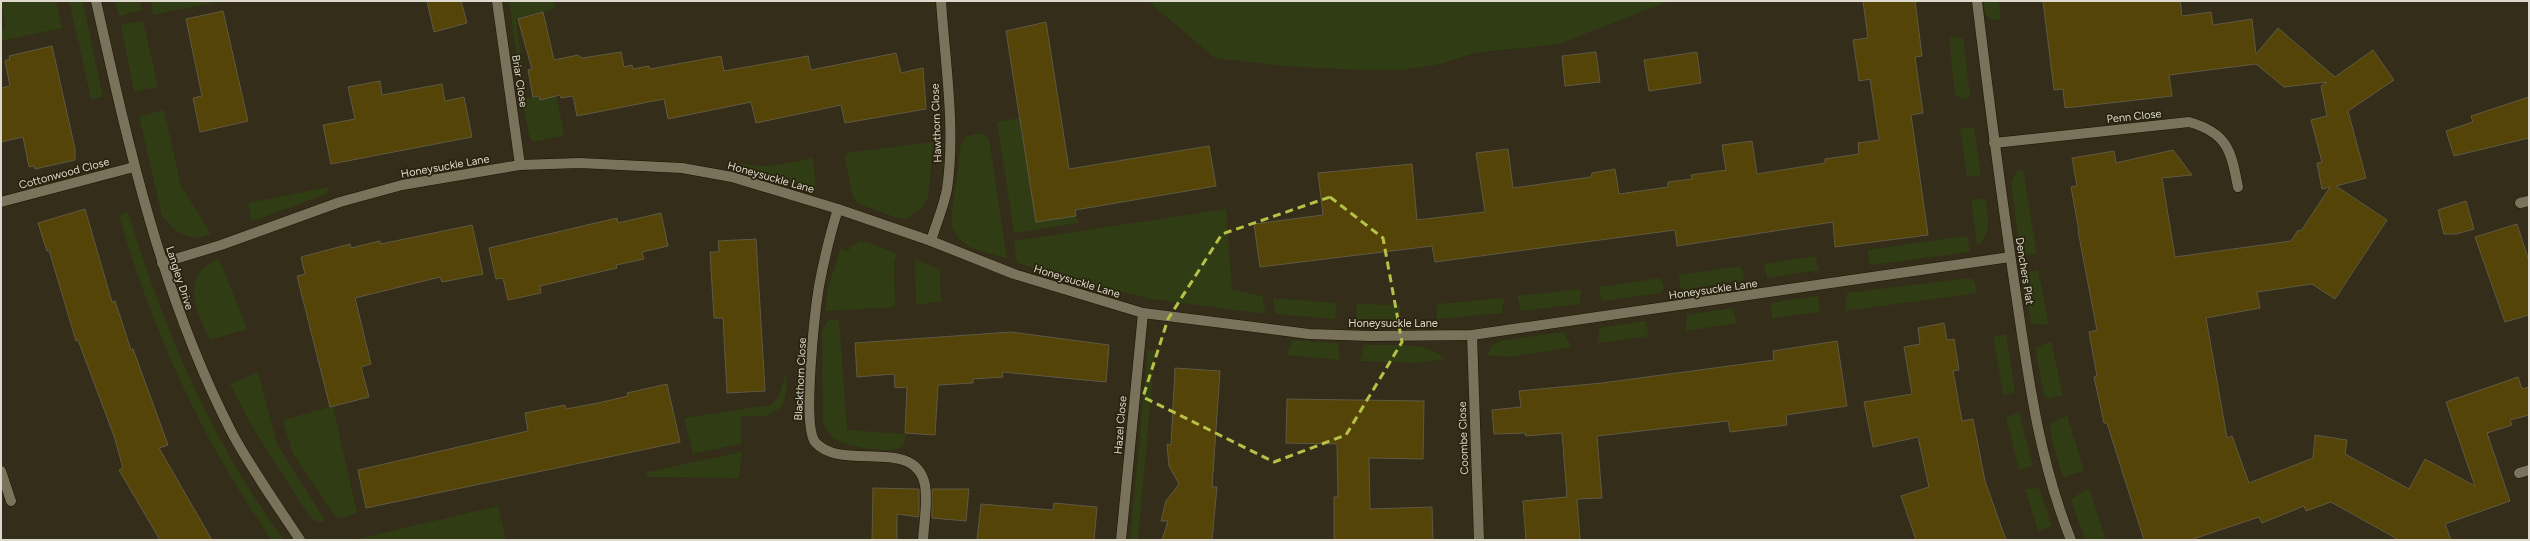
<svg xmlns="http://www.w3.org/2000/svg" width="2530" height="541" viewBox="0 0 2530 541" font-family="Figtree,sans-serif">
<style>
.green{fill:#303d14}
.building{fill:#544408;stroke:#605943}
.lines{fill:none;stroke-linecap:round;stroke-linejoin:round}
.street-casing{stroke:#1b1503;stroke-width:11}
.street{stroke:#7a735c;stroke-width:10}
.marked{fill:none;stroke:#b7c147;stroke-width:3;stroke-dasharray:8 5;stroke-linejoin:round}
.labels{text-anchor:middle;stroke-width:3.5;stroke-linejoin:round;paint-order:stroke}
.street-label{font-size:11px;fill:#dddacd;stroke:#29230f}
</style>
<rect width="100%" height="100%" fill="#332d19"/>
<!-- green -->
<g class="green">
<path d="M1,1H56L62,28L1,41V29L6,28Z"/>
<path d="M69,1L83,2L103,97L91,99Z"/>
<path d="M115,1H140L142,10L119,16Z"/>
<path d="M151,1H211L212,3L153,15Z"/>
<path d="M509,1H554L555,8L516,19L523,68L518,66Z"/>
<path d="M1148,1H1670L1558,44L1474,53L1440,64L1403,70H1363L1282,66L1215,58Z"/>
<path d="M1984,1H1999L2001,19L1990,20L1985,14Z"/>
<path d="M143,21L158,87L134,92L121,25Z"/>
<path d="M1949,36L1963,38L1970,96L1966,99L1955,96Z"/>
<path d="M556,94L564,133L562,136L534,142L530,138L523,104L526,98Z"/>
<path d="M164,110L181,186L211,234L199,238L188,236L177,232L162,216L139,116Z"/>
<path d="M1019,118L1036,222L1076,216L1078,223L1014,233L997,122Z"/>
<path d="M1974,127L1981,175L1967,177L1960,129Z"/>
<path d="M973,134H983L989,139L1007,259L969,247L959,239L952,228V212L961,145L966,137Z"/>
<path d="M933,142L928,198L921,209L906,219L897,218L858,203L853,197L845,159L846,153Z"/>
<path d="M813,158L816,191L742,172L741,163C766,170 788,163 813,158Z"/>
<path d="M2023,169L2037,254L2021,255L2011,184L2016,172Z"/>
<path d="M329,187L327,194L252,221L248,203Z"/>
<path d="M1985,198C1988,217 1993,232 1977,246L1971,200Z"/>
<path d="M1226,209L1232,290L1262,296L1266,314L1152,299L1084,283L1017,263L1014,241Z"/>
<path d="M128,212C163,327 212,443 284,540H272C202,441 153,332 119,216Z"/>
<path d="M1965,236L1968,238L1970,250L1968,252L1873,265L1869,263L1868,250Z"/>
<path d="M860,241L870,243L897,254L894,261L895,307L825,311L828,288L841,247L847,252L852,246Z"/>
<path d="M1815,256L1819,270L1767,278L1764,264Z"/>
<path d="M219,259L247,329L210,340C197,311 178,275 219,259Z"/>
<path d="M915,260L940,269L941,301L916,305Z"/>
<path d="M1740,266L1744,275L1742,280L1685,290L1680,286L1679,275Z"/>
<path d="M2038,270L2049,325L2031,324L2023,272Z"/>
<path d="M1661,278L1664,288L1661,293L1602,301L1599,287Z"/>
<path d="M1968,278L1974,280L1977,293L1845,311L1847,293Z"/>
<path d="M1581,289L1580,304L1521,311L1517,296Z"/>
<path d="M1818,296L1820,312L1772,318L1770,303Z"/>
<path d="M1273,298L1337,303L1335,319L1275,314Z"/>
<path d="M1504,298L1502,313L1437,319V304Z"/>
<path d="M1356,304L1400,305V320L1357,319Z"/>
<path d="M1732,308L1737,323L1686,331L1687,315Z"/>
<path d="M830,319L839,320L847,430L906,434L904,446C891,455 849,447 835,439C829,435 826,428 823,422L822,330Z"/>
<path d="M1645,321L1649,336L1598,343L1599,328Z"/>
<path d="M1563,332L1572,347L1510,357L1487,355L1491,347L1499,341Z"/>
<path d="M2006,334L2015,392L2003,395L1993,337Z"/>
<path d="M1292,340L1338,343L1340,360L1287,355Z"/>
<path d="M2051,341L2063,395L2049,399L2044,396L2035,348Z"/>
<path d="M1364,345C1390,346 1424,340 1445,359L1418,363L1360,361Z"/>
<path d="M1148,349L1155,351L1138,540H1130Z"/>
<path d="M258,372L277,444L325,520L319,523L309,516L254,430L230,384Z"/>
<path d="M786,373L787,389L782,407L767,416H741V444L693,454L684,418L771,405L779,396Z"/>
<path d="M333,406L357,513L340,518L335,516L292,452L283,420Z"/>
<path d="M2019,412L2033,466L2019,470L2006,417Z"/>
<path d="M2067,415L2084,471L2063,477L2052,441L2050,424Z"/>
<path d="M742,452L739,478L648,477L646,472Z"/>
<path d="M2039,488L2052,526L2038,531L2025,489Z"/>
<path d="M2089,488L2106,540H2085L2071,499Z"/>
<path d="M498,506L506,540H353Z"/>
</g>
<!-- building -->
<g class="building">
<path d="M427,1H461L467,23L434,32Z"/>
<path d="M1863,1H1915L1922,56L1915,57L1923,113L1911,115L1928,235L1835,247L1833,222L1677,246L1675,230L1435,262L1432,246L1260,267L1254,224L1323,215L1318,173L1412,164L1417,220L1485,212L1476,153L1508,149L1513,188L1591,177L1592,173L1615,169L1619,194L1668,187V182L1692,179L1691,175L1726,170L1722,145L1752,141L1757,174L1825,163V159L1859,154L1858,143L1879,140L1870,79L1859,81L1853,40L1868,38Z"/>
<path d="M2043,1H2180L2182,16L2211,12L2213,25L2252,19L2256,54L2278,28L2335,77L2373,50L2394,80L2348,111L2366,178L2336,186L2387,220L2335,299L2312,284L2257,292L2260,308L2206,318L2227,438L2232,436L2249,483L2313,458L2315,435L2347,440L2345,454L2409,489L2425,459L2475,486L2446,402L2518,377L2522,389L2529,387V415L2510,420L2512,425L2487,433L2510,501L2445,524L2451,540H2399L2331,502L2306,511L2304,506L2262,523L2259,517L2190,540H2144L2107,423H2104L2094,377L2097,376L2089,332L2097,330L2078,231H2079L2071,187L2077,186L2072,158L2114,151L2116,163L2173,150L2192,175L2162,178L2175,257L2291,241L2298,230L2301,231L2330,187L2322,189L2317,163L2322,162L2311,120L2327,116L2321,86L2327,82L2284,87L2256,64L2169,75L2172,96L2065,108L2063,89L2054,90Z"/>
<path d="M223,11L248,121L200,132L193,98L202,96L186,19Z"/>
<path d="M543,12L554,60L578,55L582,58L621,52L624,67L632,65L633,69L649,66L650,69L721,56L724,71L808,56L811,70L896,53L901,73L923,68L926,109L845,123L841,105L756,123L751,102L668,119L664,99L577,116L573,96L561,98L560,95L540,100L539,96L533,97L528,70L532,69L518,19Z"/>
<path d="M1046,22L1069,169L1209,146L1216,186L1075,210L1076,216L1036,222L1006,31Z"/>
<path d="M52,46L75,149V160L35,169L34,166L29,167L23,137L1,142V88L10,86L5,61L10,59L9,56Z"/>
<path d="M1596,52L1600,82L1565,86L1562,56Z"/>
<path d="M1697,52L1701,83L1649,91L1644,60Z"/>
<path d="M380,81L382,95L442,84L445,101L464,97L472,137L331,164L323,125L355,119L348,87Z"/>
<path d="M2529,97V138L2454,156L2446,131L2473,122L2471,116Z"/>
<path d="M2466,201L2474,229L2456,234H2444L2438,210Z"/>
<path d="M85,209L112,302L115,301L131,350L133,349L168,445L159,448L212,540H160L119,470L123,468L114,436L78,340L76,341L49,250L47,251L38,223Z"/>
<path d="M661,213L668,246L642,252L644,259L616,265L617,268L540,286L541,293L508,300L503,278L496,279L489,248L617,218L618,223Z"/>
<path d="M2517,224L2529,261V315L2505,322L2475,237Z"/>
<path d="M472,225L483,274L442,282L440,277L355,298L371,364L361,367L369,397L330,407L297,276L305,274L301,257L350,244L351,248L380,241L381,244Z"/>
<path d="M756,239L765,391L727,393L723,318H714L710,252H719L718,241Z"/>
<path d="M1944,323L1947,340L1954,339L1959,370L1953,371L1962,421L1973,419L1985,481L2006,540H1916L1901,496L1929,487L1918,437L1873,447L1864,402L1912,394L1904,347L1920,344L1918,328Z"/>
<path d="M1011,332L1109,345L1106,382L1002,372L1003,377L973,379V383L938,385L935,435L905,433L907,387L895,388L894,374L857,377L855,343Z"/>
<path d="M1837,341L1847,406L1786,415L1787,425L1730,432L1728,421L1597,436L1602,498L1577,499L1580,540H1526L1523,501L1567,497L1562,433L1526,436L1525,433L1494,434L1492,410L1521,407L1519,391L1602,383L1774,360L1773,351Z"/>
<path d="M1175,368L1220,371L1212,487H1217L1212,540H1162L1168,521H1161L1166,501L1179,484L1169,466L1167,444L1171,445Z"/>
<path d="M667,384L680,442L366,508L358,470L528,431L525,413L565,405L566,409L598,403L628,396L627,393Z"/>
<path d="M1287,399L1424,401L1423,459L1369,458L1370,509L1432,507L1433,540H1334V497H1338L1337,444L1286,443Z"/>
<path d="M873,488L919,489V517L897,514V540H872Z"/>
<path d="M932,489H969L966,521L932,518Z"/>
<path d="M1054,503L1097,507L1094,540H977L981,504L1053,510Z"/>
</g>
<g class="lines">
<!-- street casing -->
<g class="street-casing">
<g id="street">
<path d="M96,1C129,149 162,297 232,433C252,470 277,505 300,540"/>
<path d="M497,1L520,165"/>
<path d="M1977,1C1989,101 2002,201 2017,301C2029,383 2040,463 2071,540"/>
<path d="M1994,143L2189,122C2228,133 2231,151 2238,187"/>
<path d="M1,202L134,167"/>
<path d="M2520,203L2529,201"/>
<path d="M838,209C830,234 824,260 819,286C815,311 802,425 815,442C842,473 915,435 925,485C928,502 924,523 923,540"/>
<path d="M931,241C936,224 944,206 947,189C956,128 945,63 941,1"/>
<path d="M162,263L221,245L340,202L402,185L520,165L580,163L682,168L732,177L838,209L931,241L1014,274L1143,313L1309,334L1371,336L1472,335L2010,257"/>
<path d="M1472,335L1479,540"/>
<path d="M1,471L11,501"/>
<path d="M2519,473L2529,470"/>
<path d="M1121,540L1143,313"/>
</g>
</g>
<!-- street -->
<use href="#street" class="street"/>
</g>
<!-- marked area -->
<path class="marked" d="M1330,197L1383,238L1402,342L1346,435L1274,462L1143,397L1168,319L1222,234Z"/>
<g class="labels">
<!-- street labels -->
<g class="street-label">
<text transform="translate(520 81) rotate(81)" y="4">Briar Close</text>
<text transform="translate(2134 116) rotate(-6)" y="4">Penn Close</text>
<text transform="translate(936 123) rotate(-92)" y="4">Hawthorn Close</text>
<text transform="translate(445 166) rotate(-10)" y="4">Honeysuckle Lane</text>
<text transform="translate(64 173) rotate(-15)" y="4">Cottonwood Close</text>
<text transform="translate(771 177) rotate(16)" y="4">Honeysuckle Lane</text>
<text transform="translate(2025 271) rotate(81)" y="4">Denchers Plat</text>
<text transform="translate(180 278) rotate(72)" y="4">Langley Drive</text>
<text transform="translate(1077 281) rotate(17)" y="4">Honeysuckle Lane</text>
<text transform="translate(1713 289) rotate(-8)" y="4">Honeysuckle Lane</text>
<text x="1393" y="327">Honeysuckle Lane</text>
<text transform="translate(800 379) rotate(-87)" y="4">Blackthorn Close</text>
<text transform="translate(1120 425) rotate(-85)" y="4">Hazel Close</text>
<text transform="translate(1463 438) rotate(-92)" y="4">Coombe Close</text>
</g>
</g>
<!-- border -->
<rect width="2530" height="541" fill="none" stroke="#dddacd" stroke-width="4"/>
</svg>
